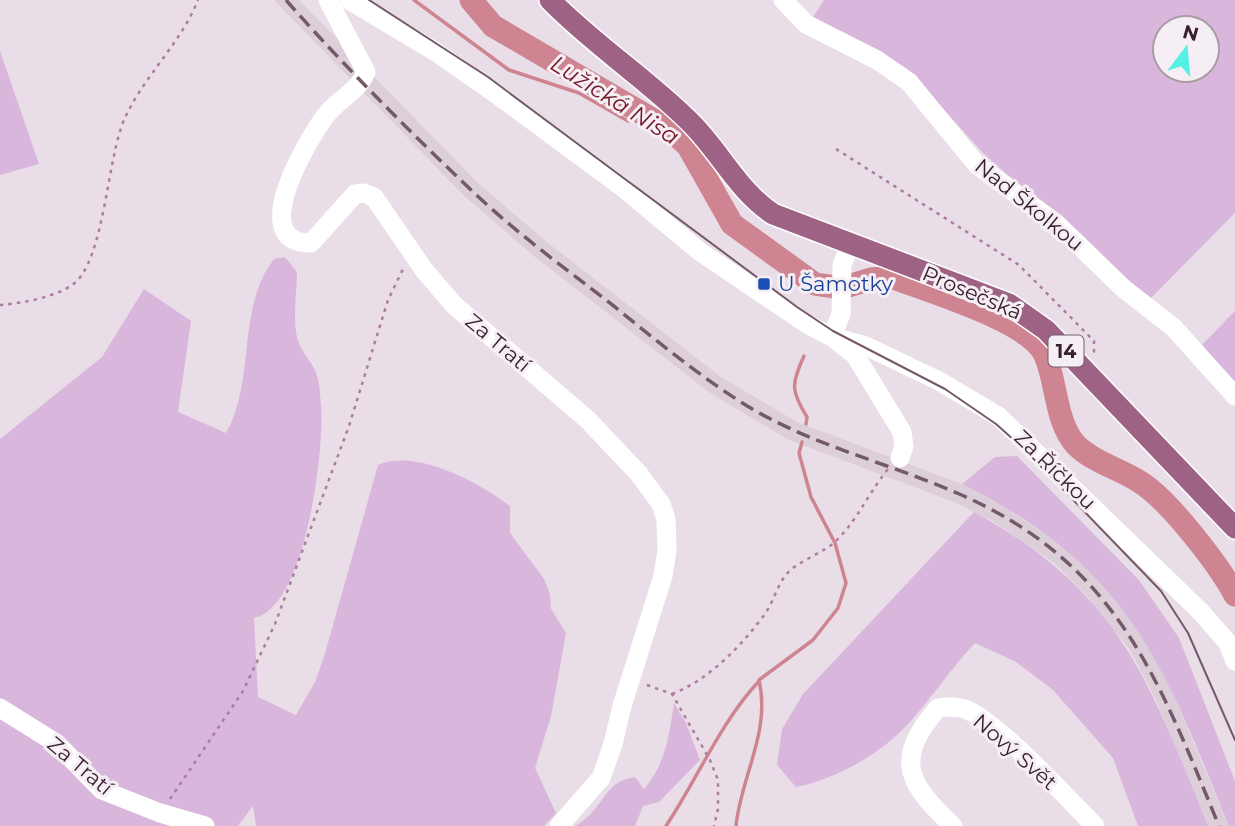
<svg xmlns="http://www.w3.org/2000/svg" width="1235" height="826" viewBox="0 0 1235 826" font-family="Montserrat,sans-serif">
<style>
.built{fill:#ddcfda}
.green{fill:#d9b6db;fill-rule:evenodd}
.lines{fill:none;stroke-linecap:round;stroke-linejoin:round}
.stream{stroke:#cf8591;stroke-width:3.5}
.river{stroke:#cf8591;stroke-width:23}
.major-casing{stroke:#fff;stroke-width:24}
.path{stroke:#ad7e9c;stroke-width:2.5;stroke-dasharray:3.5 5;stroke-linecap:butt}
.minor{stroke:#fff;stroke-width:19}
.major{stroke:#9e6285;stroke-width:21}
.tram{stroke:#745969;stroke-width:2}
.rail{stroke:#745969;stroke-width:3.5;stroke-dasharray:14 7;stroke-linecap:butt}
.transit-dot{fill:#1a4fb4;stroke:#f6eef5;stroke-width:2.5}
.labels{text-anchor:middle;stroke-width:6;stroke-linejoin:round;paint-order:stroke}
.shield{fill:#f6eef5;stroke:#715e6a;stroke-width:2}
.shield-label{font-size:19px;font-weight:bold;fill:#38202e}
.street-label{font-size:21px;fill:#38202e;stroke:#f6eef5}
.transit-label{font-size:21px;fill:#164399;stroke:#f6eef5;text-anchor:start}
.water-label{font-size:23px;font-style:italic;fill:#731b28;stroke:#f6eef5}
</style>
<rect width="100%" height="100%" fill="#e9dee7"/>
<!-- built -->
<path class="built" d="M274,0H299L478,183L547,242L721,377L797,422L962,484L1003,506L1065,547L1098,579L1132,619L1161,666L1229,826H1208L1156,700L1130,650L1084,592L1053,562L994,522L954,502L789,440L710,393L535,257L465,197Z"/>
<!-- green -->
<g class="green">
<path d="M824,0H1235V213L1150,299L984,154L906,68L813,17ZM1165,28H1207V70H1165Z"/>
<path d="M0,51L39,164L0,175Z"/>
<path d="M285,257L297,272C297,292 292,322 298,341C302,353 312,362 316,373C320,382 320,396 321,405C325,450 305,609 254,618L258,697L296,715L315,682L324,657L378,465C416,448 480,483 510,506V533L544,579L550,594L551,609L566,633L551,716L535,768L556,813L544,826H256L253,806L238,826H0V439L102,357L144,289L191,321L178,412L226,433C256,381 236,308 274,259Z"/>
<path d="M1235,311V382L1201,346Z"/>
<path d="M1017,456L1139,580L1179,638L1235,781V826H1229C1163,663 1129,567 962,484L995,457Z"/>
<path d="M974,512C1120,592 1149,681 1208,826H1138L1113,758L1053,690L1016,662L975,643C949,670 923,711 897,735C869,760 832,780 796,787L777,765L782,729L803,694Z"/>
<path d="M674,703L686,723L700,760L659,802L643,806L635,826H575C606,809 601,782 635,777L644,789C666,763 669,736 674,703Z"/>
</g>
<g class="lines">
<!-- stream -->
<g class="stream">
<path d="M414,0L509,70L579,93L628,121L640,112"/>
<path d="M804,356C791,384 791,391 807,417L806,424"/>
<path d="M666,826C698,778 720,723 759,681"/>
<path d="M736,826C741,776 771,732 759,680L813,640L838,608L846,583L835,543L811,497L799,453L802,442"/>
</g>
<!-- river -->
<path class="river" d="M471,0L493,26L669,129L688,146L732,224L815,284L842,288L871,279L891,277C927,291 1030,321 1045,355C1057,382 1055,422 1076,445C1093,462 1120,469 1140,482C1169,500 1219,565 1235,595"/>
<!-- major casing -->
<g class="major-casing">
<path id="major" d="M550,0C594,45 647,79 691,123C721,153 738,191 773,214L1009,304L1046,330L1235,528"/>
</g>
<!-- path -->
<g class="path">
<path d="M836,149L1019,265L1094,341V356"/>
<path d="M0,305C22,303 53,298 72,285C105,263 107,155 125,118C144,76 181,43 198,0"/>
<path d="M647,685L672,694L710,760L718,780V809L714,826"/>
<path d="M672,694C709,680 742,645 765,614C773,602 777,587 785,576C797,560 824,554 838,539C859,517 870,491 888,469"/>
<path d="M170,799L243,691L275,624L349,426L388,300L404,267"/>
</g>
<!-- minor -->
<g class="minor">
<path d="M328,0L366,72C358,92 338,99 326,115C308,139 245,244 311,243L355,194L364,193L374,197L424,270L454,305L588,420L639,474L661,504L666,519L667,550L663,576L622,706L613,744L601,778L559,826"/>
<path d="M349,0L436,52L499,96L621,186L699,251L807,324L832,337L866,346L939,381L998,416L1200,611L1228,643L1235,661"/>
<path d="M783,0L806,24L877,60L909,82L977,165L1057,224L1123,288L1174,328L1235,396"/>
<path d="M832,337L841,314L842,265L850,245"/>
<path d="M836,340L855,355L902,432L904,446L900,458"/>
<path d="M0,708L56,743L102,790L160,813L205,826"/>
<path d="M953,826C909,784 892,761 938,708C947,707 955,706 965,709C999,723 1066,797 1095,826"/>
</g>
<!-- major -->
<use href="#major" class="major"/>
<!-- tram -->
<path class="tram" d="M369,0L488,77L797,307L833,331L945,389L996,424L1024,449L1161,591L1188,633L1235,740"/>
<!-- rail -->
<path class="rail" d="M286,0C344,66 407,129 470,189C515,232 566,269 615,307C657,341 698,375 744,404C810,445 886,462 957,493C1117,562 1158,678 1219,826"/>
</g>
<!-- markers -->
<rect class="transit-dot" x="757" y="277" width="14" height="14" rx="3.5"/>
<g class="labels">
<!-- shield labels -->
<rect class="shield" x="1048.5" y="335.5" width="35" height="31" rx="5"/>
<g class="shield-label">
<text x="1066" y="358">14</text>
</g>
<!-- street labels -->
<g class="street-label">
<text transform="translate(1029 205) rotate(39)" y="7">Nad Školkou</text>
<text transform="translate(972 293) rotate(23)" y="7">Prosečská</text>
<text transform="translate(498 343) rotate(40)" y="7">Za Tratí</text>
<text transform="translate(1055 470) rotate(44)" y="7">Za Říčkou</text>
<text transform="translate(1015 752) rotate(41)" y="7">Nový Svět</text>
<text transform="translate(80 766) rotate(40)" y="7">Za Tratí</text>
</g>
<!-- transit labels -->
<g class="transit-label">
<text x="778" y="291">U Šamotky</text>
</g>
<!-- water labels -->
<g class="water-label">
<text transform="translate(615 100) rotate(32)" y="8">Lužická Nisa</text>
</g>
</g>
<!-- north arrow -->
<g transform="translate(1186 49) rotate(16)"><circle r="33" fill="#f6eef5" stroke="#aa9ca5" stroke-width="2"/>
<path d="M0-5L12 26L0 18L-12 26Z" fill="#55f0e5"/>
<text y="-10" font-size="19" font-weight="bold" text-anchor="middle" fill="#38202e">N</text>
</g>
</svg>
